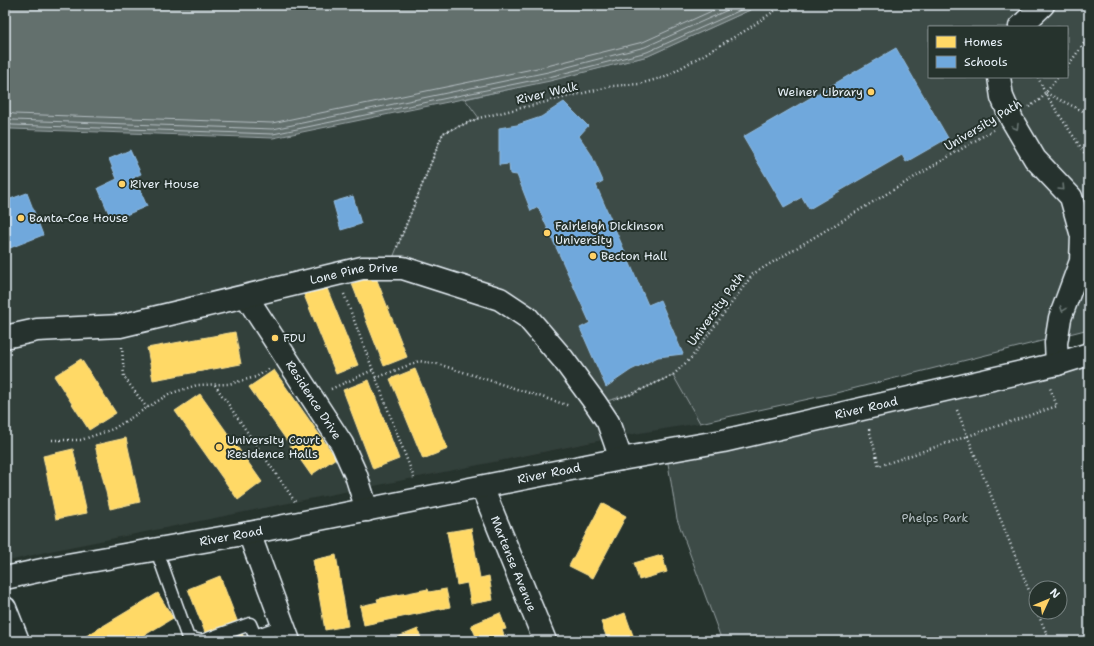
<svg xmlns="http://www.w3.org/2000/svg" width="1094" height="646" viewBox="0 0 1094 646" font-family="'Shantell Sans',sans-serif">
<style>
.built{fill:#333f3a;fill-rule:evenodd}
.green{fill:#3e4b47;stroke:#939ea0;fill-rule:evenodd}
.water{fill:#636f6d;stroke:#98a3a5}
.homes{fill:#ffd966;stroke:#f8e092}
.schools{fill:#6fa8dc;stroke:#93bee4}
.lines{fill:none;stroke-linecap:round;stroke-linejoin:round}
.shore{stroke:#b3bdc0;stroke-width:1}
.lane-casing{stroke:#e8f1f8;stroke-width:15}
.street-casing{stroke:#e8f1f8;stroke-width:25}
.secondary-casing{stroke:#e8f1f8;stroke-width:25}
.path{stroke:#e8f1f8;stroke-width:2.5;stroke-dasharray:1 3;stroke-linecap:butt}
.lane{stroke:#26332d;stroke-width:12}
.street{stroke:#26332d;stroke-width:22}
.secondary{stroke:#26332d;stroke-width:22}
.oneway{stroke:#6a7674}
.poi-dot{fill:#ffd166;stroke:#26332d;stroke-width:1.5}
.labels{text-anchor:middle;stroke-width:4;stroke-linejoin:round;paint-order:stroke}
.poi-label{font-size:12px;fill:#e8f1f8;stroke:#26332d;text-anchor:start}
.street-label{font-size:12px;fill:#e8f1f8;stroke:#26332d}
.park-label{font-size:12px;fill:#b5bfc3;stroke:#26332d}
</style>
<rect width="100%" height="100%" fill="#26332d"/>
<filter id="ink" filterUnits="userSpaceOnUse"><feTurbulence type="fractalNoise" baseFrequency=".025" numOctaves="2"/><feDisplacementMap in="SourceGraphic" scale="8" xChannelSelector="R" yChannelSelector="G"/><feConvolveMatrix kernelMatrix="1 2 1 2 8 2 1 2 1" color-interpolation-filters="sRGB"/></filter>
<g filter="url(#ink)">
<!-- built -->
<path class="built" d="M241,5H1089V329L836,393L700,423L628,435L45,552L5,562V127L11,129L273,138ZM929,27H1067V77H929Z"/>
<!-- green -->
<g class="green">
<path d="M761,5H1089V329L836,393L700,423L673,375L632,394L596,404L527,317L389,268L443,133L479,118L465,99L556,79L648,56ZM929,27H1067V77H929Z"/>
<path d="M1089,354V641H722L677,519L666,451ZM1036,588H1060V612H1036Z"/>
</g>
<!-- water -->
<path class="water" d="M5,5H761L648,56L550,81L273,138L11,129L5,127Z"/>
<!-- homes -->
<g class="homes">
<path d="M375,275L407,357L384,366L352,284Z"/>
<path d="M326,286L358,365L336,374L304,295Z"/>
<path d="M235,332L241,364L153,380L147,348Z"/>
<path d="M81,359L116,413L89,430L54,376Z"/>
<path d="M415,369L448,449L423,459L390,379Z"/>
<path d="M274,370L336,458L311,475L249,387Z"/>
<path d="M369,380L399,459L373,469L343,390Z"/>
<path d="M200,394L262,482L238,500L175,411Z"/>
<path d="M126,438L140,502L110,509L95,445Z"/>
<path d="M73,449L87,513L56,519L43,456Z"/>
<path d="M602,503L626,516L593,578L569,566Z"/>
<path d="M471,528L480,578L489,576L493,600L471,604L467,583L457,585L447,532Z"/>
<path d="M336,555L348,626L325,630L313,560Z"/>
<path d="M662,555L667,572L639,580L634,563Z"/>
<path d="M220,576L238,623L206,635L188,589Z"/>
<path d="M428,589L429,592L446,589L450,607L364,625L360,606L378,602L377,599Z"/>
<path d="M158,593L173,618L135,641H78Z"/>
<path d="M500,613L506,629L502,630L506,641H478L471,625Z"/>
<path d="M625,613L635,641H608L601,622Z"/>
<path d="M418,629L422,641H400L398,637Z"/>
<path d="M242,633L245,641H223Z"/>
</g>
<!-- schools -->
<g class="schools">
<path d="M896,48L948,138L906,162L902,155L809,209L802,197L784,207L743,137Z"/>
<path d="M564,102L588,126L579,136L591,154L603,181L596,185L648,305L660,300L683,354L658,357L631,370L606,387L580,328L590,323L538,207L531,211L517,175L510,174L509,164L499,165V128L517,125L541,117Z"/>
<path d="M130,150L141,174L134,177L147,206L112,221L98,188L117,179L109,159Z"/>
<path d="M27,193L43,235L10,248L5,234V201Z"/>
<path d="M353,196L361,224L341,230L333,202Z"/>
</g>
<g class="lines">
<!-- shore -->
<g class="shore">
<path d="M5,112L14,114L272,123L547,66L643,42L725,5"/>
<path d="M5,118L13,120L273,129L548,72L645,47L739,5"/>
<path d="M5,123L12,125L273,134L549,77L647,52L752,5"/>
</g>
<!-- lane casing -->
<g class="lane-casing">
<path id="lane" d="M157,551L188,638L202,641L250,624L255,636L283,626"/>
</g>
<!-- street casing -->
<g class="street-casing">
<g id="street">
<path d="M1020,27L1043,5"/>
<path d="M999,77L1002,97L1012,120L1035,159L1071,197L1082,236L1081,261L1060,318L1056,343L1057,364"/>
<path id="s1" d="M246,296L342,444L356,475L367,510"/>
<path id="s2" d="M5,337L37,330L120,326L362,268H403L500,299L527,317L563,359L596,404L608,422L621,459"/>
<path id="s3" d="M482,487L545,641"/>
<path d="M249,533L289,641"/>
<path d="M5,608L18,641"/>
</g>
</g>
<!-- secondary casing -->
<g class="secondary-casing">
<g id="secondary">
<path id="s4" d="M5,578L56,567L249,533L621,459L723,441L1057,364L1089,354"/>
</g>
</g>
<!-- path -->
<g class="path">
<path d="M1003,5L1007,11"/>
<path d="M1067,67L1089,36"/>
<path d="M1038,77L1045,93L1089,160"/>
<path d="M1046,93L1089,114"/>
<path d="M1029,107L1041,99L1058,77"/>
<path d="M397,247L443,133L479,118L613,86L639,84L665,77L748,29L783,5"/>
<path d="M344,294L414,478"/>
<path d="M122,347L124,377L147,408"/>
<path d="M376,378L419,361L438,364L570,406"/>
<path d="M215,385L296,503"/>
<path d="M331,389L373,370"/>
<path d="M618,398L632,394L673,375L691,358L753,274L993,130"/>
<path d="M957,410L1036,608"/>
<path d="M869,429L879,466L1057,406L1050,388"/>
<path d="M52,440H81L113,429L169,394L197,385L229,384L256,377L269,369"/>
<path d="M1037,612L1050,641"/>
</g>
<!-- lane -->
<use href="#lane" class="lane"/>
<!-- street -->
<use href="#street" class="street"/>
<!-- secondary -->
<use href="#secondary" class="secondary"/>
</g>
<!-- one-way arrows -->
<defs><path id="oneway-chevron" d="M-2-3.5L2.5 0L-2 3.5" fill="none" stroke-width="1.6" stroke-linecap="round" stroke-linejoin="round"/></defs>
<g class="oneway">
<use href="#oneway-chevron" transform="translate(1016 127) rotate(60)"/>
<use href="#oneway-chevron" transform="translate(1062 188) rotate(46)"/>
<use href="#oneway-chevron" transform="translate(1063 309) rotate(110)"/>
</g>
</g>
<!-- markers -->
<g class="poi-dot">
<circle cx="871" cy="92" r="4"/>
<circle cx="122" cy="184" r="4"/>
<circle cx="21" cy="218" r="4"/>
<circle cx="547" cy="233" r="4"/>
<circle cx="593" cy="256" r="4"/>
<circle cx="275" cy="338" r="4"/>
<circle cx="219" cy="447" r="4"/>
</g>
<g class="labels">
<!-- poi labels -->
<g class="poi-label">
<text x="863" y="96" text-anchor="end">Weiner Library</text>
<text x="130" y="188">River House</text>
<text x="29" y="222">Banta-Coe House</text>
<text x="555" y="230">Fairleigh Dickinson<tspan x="555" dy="14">University</tspan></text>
<text x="601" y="260">Becton Hall</text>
<text x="283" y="342">FDU</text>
<text x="227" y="444">University Court<tspan x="227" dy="14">Residence Halls</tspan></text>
</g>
<!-- street labels -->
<g class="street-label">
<text transform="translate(547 93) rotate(-13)" y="4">River Walk</text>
<text transform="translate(983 125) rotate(-31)" y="4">University Path</text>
<text dy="4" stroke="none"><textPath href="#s2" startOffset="356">Lone Pine Drive</textPath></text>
<text transform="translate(716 309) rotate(-54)" y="4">University Path</text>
<text dy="4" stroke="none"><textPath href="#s1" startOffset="124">Residence Drive</textPath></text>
<text dy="4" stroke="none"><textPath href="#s4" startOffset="878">River Road</textPath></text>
<text dy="4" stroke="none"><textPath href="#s4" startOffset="554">River Road</textPath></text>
<text dy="4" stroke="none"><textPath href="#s4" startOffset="230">River Road</textPath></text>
<text dy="4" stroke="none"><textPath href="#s3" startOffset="83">Martense Avenue</textPath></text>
</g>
<!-- park labels -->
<g class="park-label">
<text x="935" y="522">Phelps Park</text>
</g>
</g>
<!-- margin -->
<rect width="1094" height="646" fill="none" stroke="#26332d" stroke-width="20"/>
<rect x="10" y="10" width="1074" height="626" fill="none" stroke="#e8f1f8" stroke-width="1.5" filter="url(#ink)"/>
<!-- legend -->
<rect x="928" y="26" width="140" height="52" fill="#26332d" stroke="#747f7e"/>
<rect x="936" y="36" width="20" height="12" fill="#ffd966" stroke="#747f7e"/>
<text x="964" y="46" font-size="12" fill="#e8f1f8">Homes</text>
<rect x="936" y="56" width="20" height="12" fill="#6fa8dc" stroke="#747f7e"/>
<text x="964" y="66" font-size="12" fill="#e8f1f8">Schools</text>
<!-- north arrow -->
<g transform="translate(1048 600) rotate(46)"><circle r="19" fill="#26332d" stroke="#747f7e"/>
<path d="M0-3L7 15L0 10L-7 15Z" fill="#ffd166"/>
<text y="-6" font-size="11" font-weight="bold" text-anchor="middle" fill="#e8f1f8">N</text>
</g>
</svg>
